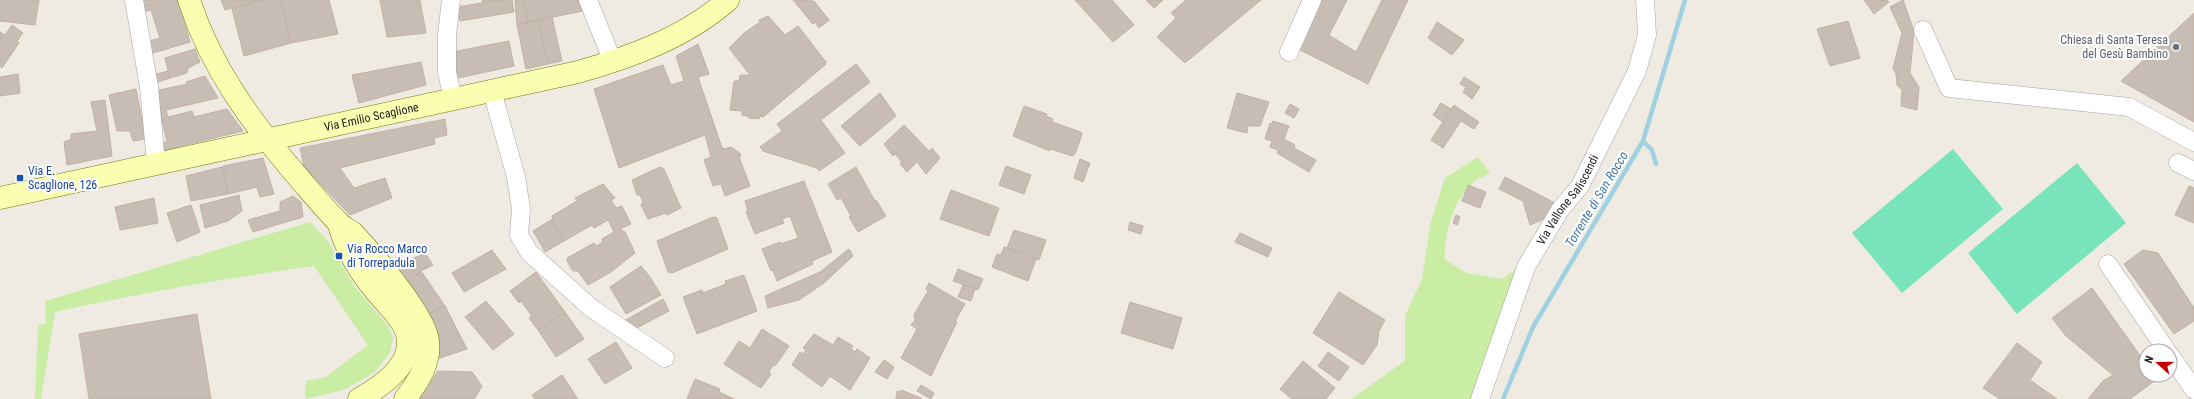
<svg xmlns="http://www.w3.org/2000/svg" width="2194" height="399" viewBox="0 0 2194 399" font-family="'Roboto Condensed',sans-serif">
<style>
.grass{fill:#c8eda3}
.pitch{fill:#79e4bb}
.lines{fill:none;stroke-linecap:round;stroke-linejoin:round}
.stream{stroke:#9fd1e0;stroke-width:4.5}
.building{fill:#c7bdb5;stroke:#c2b1a3}
.minor-casing{stroke:#a4a4a4;stroke-width:19}
.secondary-casing{stroke:#6b7800;stroke-width:23}
.minor{stroke:#fff;stroke-width:18}
.secondary{stroke:#fafeb1;stroke-width:22}
.worship-dot{fill:#6b7280;stroke:#fff;stroke-width:1.5}
.transit-dot{fill:#1a4fb4;stroke:#fff;stroke-width:1.5}
.labels{text-anchor:middle;stroke-width:4;stroke-linejoin:round;paint-order:stroke}
.worship-label{font-size:12px;fill:#5b616d;stroke:#fff;text-anchor:end}
.street-label{font-size:12px;fill:#1d1d1d;stroke:#fff}
.transit-label{font-size:12px;fill:#164399;stroke:#fff;text-anchor:start}
.water-label{font-size:13px;font-style:italic;fill:#4076ab;stroke:#fff}
</style>
<rect width="100%" height="100%" fill="#efebe2"/>
<!-- grass -->
<g class="grass">
<path d="M1478,157L1490,173C1485,176 1478,178 1474,182C1454,197 1443,237 1445,260L1467,273L1502,279L1522,265L1472,399H1351L1405,361V316L1422,279L1430,226L1445,178Z"/>
<path d="M310,222L328,241L354,286L388,326L393,338L390,353L375,372L344,390L305,399L306,381L326,377L368,345L314,266C227,278 140,293 55,312L41,399H35L38,325L46,324L45,301Z"/>
</g>
<!-- pitch -->
<g class="pitch">
<path d="M1953,149L2003,209L1902,293L1852,233Z"/>
<path d="M2077,163L2126,223L2017,314L1968,253Z"/>
</g>
<g class="lines">
<!-- stream -->
<g class="stream">
<path d="M1643,141L1652,150L1656,164"/>
<path d="M1503,399L1533,327L1643,141L1685,0"/>
</g>
</g>
<!-- building -->
<g class="building">
<path d="M0,0H39L35,25L0,21Z"/>
<path d="M138,0H178L190,42L150,54L146,42L160,38L151,10L142,12Z"/>
<path d="M221,0H259L225,10Z"/>
<path d="M260,0H281L291,43L244,56L232,9Z"/>
<path d="M281,0H329L338,34L291,43Z"/>
<path d="M380,0H420L426,33L387,37Z"/>
<path d="M482,0H500L483,3Z"/>
<path d="M500,0H512L514,12L460,21L457,7Z"/>
<path d="M515,0H524L528,22L517,25Z"/>
<path d="M524,0H578L583,11L528,22Z"/>
<path d="M793,0L814,1L829,20L819,28L815,22L813,24Z"/>
<path d="M1075,0H1112L1134,25L1113,42Z"/>
<path d="M1146,0H1163L1154,8Z"/>
<path d="M1186,0H1261L1185,63L1157,37L1176,18L1171,13Z"/>
<path d="M1321,0H1347L1329,35L1356,52L1382,0H1408L1368,84L1298,49Z"/>
<path d="M1864,0H1887L1889,2L1874,14Z"/>
<path d="M1903,0L1914,31L1910,73L1919,87L1917,110L1901,106L1902,90L1897,85L1896,74L1893,68L1902,33L1890,7Z"/>
<path d="M2194,13V122L2121,81Z"/>
<path d="M768,16L785,35L798,26L826,62L825,65L763,117L760,116L759,119L749,118L748,116L742,115V111L730,110L734,81H739L740,75H750L729,48L744,33L760,22L759,20Z"/>
<path d="M552,17L562,61L548,64L538,20Z"/>
<path d="M538,20L548,64L526,69L517,25Z"/>
<path d="M1848,21L1860,58L1830,66L1817,29Z"/>
<path d="M1437,22L1464,40L1452,55L1428,38Z"/>
<path d="M12,25L23,33L17,41L19,43L2,68L0,66V32L5,35Z"/>
<path d="M509,41L514,66L458,78L452,52Z"/>
<path d="M698,44L709,74L698,77L721,145L723,149L731,147L740,153L741,156L739,157L750,186L725,196L721,184L713,186L704,160L711,157L705,135L619,168L594,89L663,65L671,85L684,81L676,56Z"/>
<path d="M195,49L200,62L188,68L187,73L170,78L165,58Z"/>
<path d="M421,62L426,85L359,103L352,75Z"/>
<path d="M856,64L870,82L821,120L845,153L819,171L817,168L763,151L760,147L782,131L777,124Z"/>
<path d="M168,71L170,78L155,83L152,75Z"/>
<path d="M18,74L20,93L0,96V77Z"/>
<path d="M205,76L218,98L166,110L168,117L192,111L194,117L227,109L243,131L157,152L156,145L167,142L155,91L187,84L186,82Z"/>
<path d="M1464,77L1480,87L1472,99L1463,92L1466,87L1460,84Z"/>
<path d="M136,89L146,139L133,141L130,131H117L109,95Z"/>
<path d="M880,93L896,116L860,146L841,126Z"/>
<path d="M1237,93L1269,102L1260,126H1248L1247,133L1227,128Z"/>
<path d="M105,100L112,156L67,165L64,142L71,139V134L97,131L91,102Z"/>
<path d="M1441,103L1451,109L1443,122L1433,115Z"/>
<path d="M1290,104L1299,109L1294,118L1285,113Z"/>
<path d="M1454,105L1479,122L1474,129L1461,121L1443,148L1431,140Z"/>
<path d="M1024,106L1047,114L1046,116L1053,119L1052,122L1081,132L1082,134L1075,154L1072,156L1051,149L1050,151L1013,136Z"/>
<path d="M445,119L447,135L434,138L435,144L340,168L354,188L385,178L392,198L350,215L304,167L300,148Z"/>
<path d="M1273,121L1289,126L1284,139L1295,145L1294,148L1316,160L1309,172L1277,153L1278,150L1270,147L1272,141L1265,139L1270,123L1272,124Z"/>
<path d="M904,125L929,151L932,148L940,158L926,174L917,162L907,172L900,164L902,162L895,154L893,156L884,144Z"/>
<path d="M263,158L274,194L260,197L257,187L228,194L223,166Z"/>
<path d="M1080,159L1090,163L1083,182L1074,178Z"/>
<path d="M1006,166L1031,175L1024,194L999,185Z"/>
<path d="M222,167L228,194L191,201L186,176Z"/>
<path d="M660,167L664,169L681,208L667,215L666,213L648,219L641,205L643,202L640,195H637L632,180Z"/>
<path d="M856,167L875,201L876,200L886,216L858,232L849,217L851,216L841,198L837,200L828,184Z"/>
<path d="M1505,177L1555,203L1546,218L1530,225L1523,201L1499,189Z"/>
<path d="M804,181L832,252L812,261L813,264L777,281L773,270L771,271L762,249L780,242L781,244L798,238L790,216L782,219L784,223L755,234L746,212L748,211L745,201Z"/>
<path d="M603,184L615,198L611,200L616,208L622,206L631,224L620,229L625,232L635,253L611,272L588,285L578,271H573L567,261V258L594,243L596,246L602,243V239L614,232L608,220L594,228L592,225L564,241L551,220L553,219L552,216L577,201L575,198Z"/>
<path d="M1468,185L1486,192L1480,208L1462,201Z"/>
<path d="M2189,186L2194,188V223L2175,215Z"/>
<path d="M951,190L999,208L989,236L940,219Z"/>
<path d="M239,195L242,211L228,221L205,228L200,205Z"/>
<path d="M293,196L301,202L303,217L253,232L248,220L280,211V202Z"/>
<path d="M154,198L158,223L120,230L115,207Z"/>
<path d="M191,205L200,232L177,242L167,213Z"/>
<path d="M1456,215L1460,217L1457,225L1453,223Z"/>
<path d="M713,217L717,218L728,249L672,273L668,272L657,241Z"/>
<path d="M551,220L564,241L545,252L533,231Z"/>
<path d="M1130,222L1143,226L1141,234L1128,230Z"/>
<path d="M1014,230L1046,240L1039,260L1007,248Z"/>
<path d="M1240,233L1272,248L1268,257L1235,242Z"/>
<path d="M1004,247L1036,259L1028,281L992,267L997,254L1001,255Z"/>
<path d="M849,249L853,256L824,283L799,300L768,308L765,296L820,272Z"/>
<path d="M492,250L506,269L464,292L452,273Z"/>
<path d="M2143,250L2158,253L2194,308V321L2174,334L2124,264Z"/>
<path d="M425,253L433,265L421,271L407,283L399,272L412,259Z"/>
<path d="M641,266L650,277L661,295L626,314L610,287Z"/>
<path d="M958,269L983,279L978,290L953,281Z"/>
<path d="M421,271L445,306L430,313L407,283Z"/>
<path d="M536,272L565,312L538,330L529,318L532,316L521,301L519,303L510,291Z"/>
<path d="M744,275L757,311L697,334L683,297L702,290L703,293L726,284L725,281Z"/>
<path d="M929,283L965,304L955,321L957,322L931,376L901,358L917,329L911,325L915,320L914,315L928,291L926,289Z"/>
<path d="M963,285L975,289L971,301L958,297Z"/>
<path d="M2092,288L2146,364V375H2154L2157,379L2130,399H2088L2103,381L2113,375L2066,336L2052,318Z"/>
<path d="M1339,292L1385,320L1379,331L1377,345L1363,365L1313,333Z"/>
<path d="M663,299L669,311L635,329L624,321Z"/>
<path d="M486,301L514,334L493,350L465,317Z"/>
<path d="M1130,302L1182,318L1173,349L1121,333Z"/>
<path d="M445,306L467,349L437,359L436,330L430,313Z"/>
<path d="M565,312L584,339L556,357L538,330Z"/>
<path d="M197,314L211,399H89L79,334Z"/>
<path d="M762,329L789,346L775,366L773,365L769,372L771,374L761,388L724,364L739,341L750,348Z"/>
<path d="M814,334L833,345L838,337L853,346L851,349L855,352L857,349L870,358L850,390L830,376L822,387L792,365L800,352L803,354L806,350L803,348Z"/>
<path d="M616,342L632,368L605,384L588,359Z"/>
<path d="M2017,343L2042,362L2030,380L2057,399H2000L1983,388Z"/>
<path d="M1328,352L1349,367L1339,381L1318,366Z"/>
<path d="M884,360L894,367L887,379L875,372Z"/>
<path d="M1303,361L1335,388L1326,399H1292L1280,389Z"/>
<path d="M438,371L472,372L482,386L474,399H418Z"/>
<path d="M562,375L578,399H535L532,395Z"/>
<path d="M695,379L720,389L719,392L734,399H687Z"/>
<path d="M921,385L934,393L931,399L917,391Z"/>
<path d="M901,390L921,398V399H896L897,391L900,392Z"/>
</g>
<g class="lines">
<!-- minor casing -->
<g class="minor-casing">
<g id="minor">
<path d="M134,0L149,87L156,163"/>
<path d="M451,0L447,35V72L453,99"/>
<path d="M588,0L613,62"/>
<path d="M1923,30L1949,88L2129,107L2194,142"/>
<path d="M1289,52L1312,0"/>
<path d="M492,91L516,177L521,209L519,235L529,252L591,308L665,358"/>
<path d="M2178,163L2194,171"/>
<path d="M2108,264L2167,351"/>
<path d="M2170,355L2194,390"/>
<path id="s1" d="M1480,399L1526,267L1560,210L1580,186L1637,71L1647,35L1645,0"/>
</g>
</g>
<!-- secondary casing -->
<g class="secondary-casing">
<g id="secondary">
<path d="M189,0C211,68 252,123 298,177C311,192 324,208 338,222C342,227 348,229 353,233C372,253 420,310 427,336C433,359 419,381 405,399"/>
<path id="s2" d="M0,198L578,72C631,57 686,37 728,0"/>
<path d="M339,225C346,251 361,274 378,294C387,305 401,317 406,331C417,363 382,386 359,399"/>
</g>
</g>
<!-- minor -->
<use href="#minor" class="minor"/>
<!-- secondary -->
<use href="#secondary" class="secondary"/>
</g>
<!-- markers -->
<circle class="worship-dot" cx="2176" cy="47" r="4"/>
<g class="transit-dot">
<rect x="16" y="174" width="8" height="8" rx="2"/>
<rect x="335" y="252" width="8" height="8" rx="2"/>
</g>
<g class="labels">
<!-- worship labels -->
<g class="worship-label">
<text x="2168" y="44">Chiesa di Santa Teresa<tspan x="2168" dy="14">del Gesù Bambino</tspan></text>
</g>
<!-- street labels -->
<g class="street-label">
<text dy="4" stroke="none"><textPath href="#s2" startOffset="380">Via Emilio Scaglione</textPath></text>
<text dy="4" stroke="none"><textPath href="#s1" startOffset="219">Via Vallone Saliscendi</textPath></text>
</g>
<!-- transit labels -->
<g class="transit-label">
<text x="28" y="175">Via E.<tspan x="28" dy="14">Scaglione, 126</tspan></text>
<text x="347" y="253">Via Rocco Marco<tspan x="347" dy="14">di Torrepadula</tspan></text>
</g>
<!-- water labels -->
<g class="water-label">
<text transform="translate(1596 199) rotate(-59)" y="5">Torrente di San Rocco</text>
</g>
</g>
<!-- north arrow -->
<g transform="translate(2158 363) rotate(291)"><circle r="19" fill="#ffffff" stroke="#a5a5a5"/>
<path d="M0-3L7 15L0 10L-7 15Z" fill="#ca0000"/>
<text y="-6" font-size="11" font-weight="bold" text-anchor="middle" fill="#1d1d1d">N</text>
</g>
</svg>
